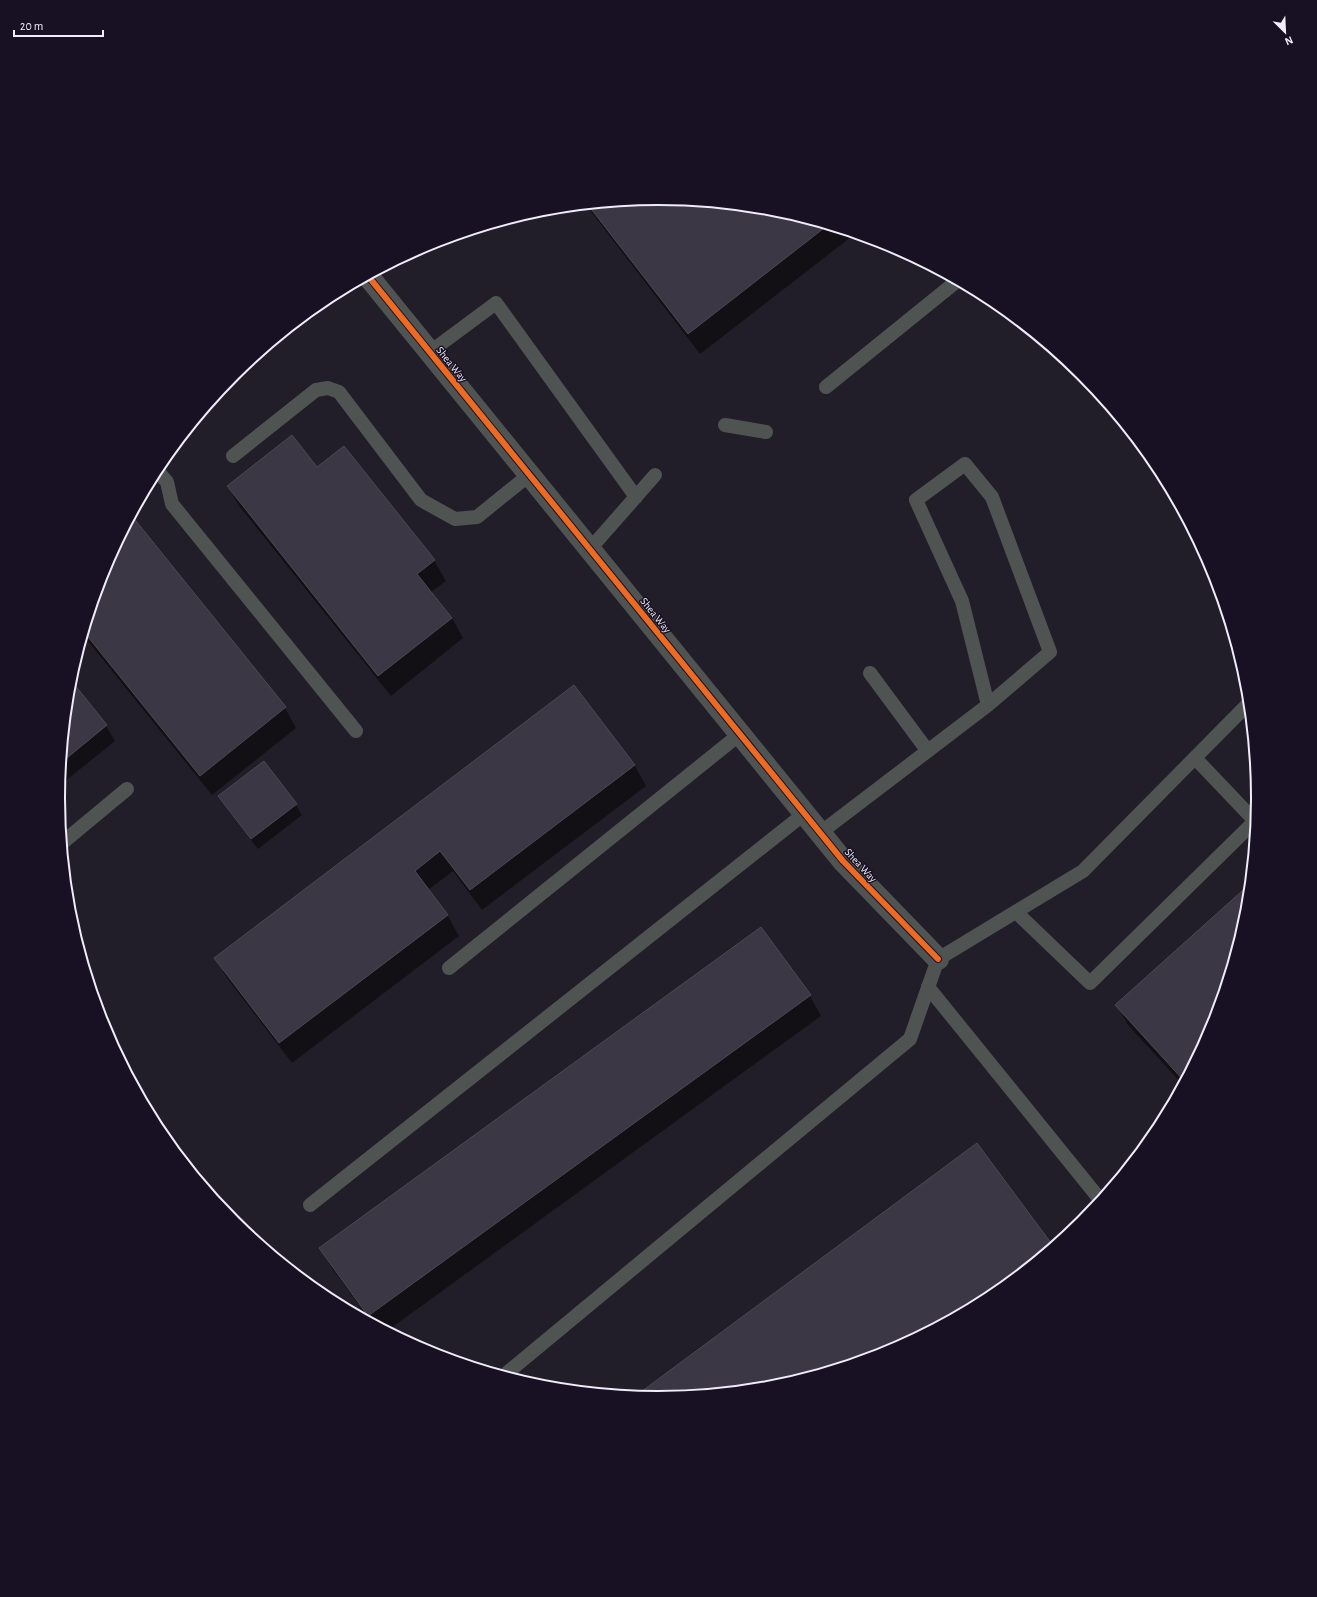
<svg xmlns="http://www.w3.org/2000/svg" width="1317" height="1597" viewBox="0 0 1317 1597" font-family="'Alegreya Sans',sans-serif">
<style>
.shadow{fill:#0007}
.building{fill:#3b3744;stroke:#4c4953}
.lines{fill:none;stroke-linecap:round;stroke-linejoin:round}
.service{stroke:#4f5452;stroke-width:14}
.minor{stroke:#4f5452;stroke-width:22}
.cycleway-casing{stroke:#171123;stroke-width:8}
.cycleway{stroke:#ed6a23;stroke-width:6}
.labels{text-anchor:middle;stroke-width:3;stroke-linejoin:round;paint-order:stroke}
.street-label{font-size:11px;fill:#f0ecf9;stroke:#171123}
.rim{fill:none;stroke:#f0ecf9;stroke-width:2}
</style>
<rect width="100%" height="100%" fill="#221e29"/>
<!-- shadow -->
<g class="shadow">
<path d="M659,198L776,210L855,234L700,354L586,205Z"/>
<path d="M317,468L434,560L446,581L431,592L452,618L463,638L391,696L240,507L228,487Z"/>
<path d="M131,517L285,708L296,728L212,795L83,635L104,568Z"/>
<path d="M70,680L106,726L115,741L59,786Z"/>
<path d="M574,686L635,766L646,786L482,910L453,871L428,890L448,916L459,936L292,1063L227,978L215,958Z"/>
<path d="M220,797L296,805L302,815L258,849L226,807Z"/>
<path d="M1251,885L1247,916L1213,1029L1183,1085L1128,1025L1117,1005Z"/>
<path d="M810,996L821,1016L387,1331L371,1322L332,1268L320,1248Z"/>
<path d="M977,1144L1054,1247L992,1298L888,1353L775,1388L658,1399L635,1397Z"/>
</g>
<!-- building -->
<g class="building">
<path d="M659,198L776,210L828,225L688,334L588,205Z"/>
<path d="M292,435L317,467L344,446L435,560L417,574L452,618L378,676L227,486Z"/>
<path d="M132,516L286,707L200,776L84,632L104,568Z"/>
<path d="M70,679L107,725L62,762L70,681Z"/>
<path d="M574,685L635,765L470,890L440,851L415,871L448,915L279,1043L214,958Z"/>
<path d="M264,761L297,804L251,839L218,796Z"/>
<path d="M1251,883L1247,916L1213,1029L1185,1082L1115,1005Z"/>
<path d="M761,927L811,995L368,1316L319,1248Z"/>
<path d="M977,1143L1054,1247L992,1298L888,1353L775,1388L658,1399L634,1397Z"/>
</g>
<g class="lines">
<!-- service -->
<g class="service">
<path d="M430,352L496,303L636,497"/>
<path d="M826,387L957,281"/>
<path d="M725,425L766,432"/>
<path d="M233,456L316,390L328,388L339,392L421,500L455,519L477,517L529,475"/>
<path d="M157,470L167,482L172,504L356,731"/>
<path d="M590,549L655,475"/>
<path d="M870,673L927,750"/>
<path d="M820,833L988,705L1050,652L992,497L965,464L916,500L962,601L988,705"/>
<path d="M62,843L127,789"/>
<path d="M1016,912L1090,983L1255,821L1195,758"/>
<path d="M449,968L740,734"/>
<path d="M928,987L1098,1197"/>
<path d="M310,1205L804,814"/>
<path d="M508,1372L910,1039L938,959L1083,871L1250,702"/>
</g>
<!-- minor -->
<path class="minor" d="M368,276L843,861L938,959"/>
<!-- cycleway casing -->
<g class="cycleway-casing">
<path id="cycleway" d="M368,276L843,861L938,959"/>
</g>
<!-- cycleway -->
<use href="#cycleway" class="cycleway"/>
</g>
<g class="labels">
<!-- street labels -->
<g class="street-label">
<text transform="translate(452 364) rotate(51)" y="4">Shea Way</text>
<text transform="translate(656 615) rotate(51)" y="4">Shea Way</text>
<text transform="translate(861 865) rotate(47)" y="4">Shea Way</text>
</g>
</g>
<!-- crop -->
<path d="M0 0H1317V1597H0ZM65 798a593 593 0 1 1 1186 0a593 593 0 1 1-1186 0Z" fill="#171123" fill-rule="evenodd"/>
<path class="rim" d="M65 798a593 593 0 1 1 1186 0a593 593 0 1 1-1186 0Z"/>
<!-- north arrow -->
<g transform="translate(1285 32) rotate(156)" stroke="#171123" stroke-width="3" paint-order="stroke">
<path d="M0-3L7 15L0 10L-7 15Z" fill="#f0ecf9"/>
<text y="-6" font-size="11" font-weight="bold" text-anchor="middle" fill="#f0ecf9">N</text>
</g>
<!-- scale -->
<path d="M14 30v6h89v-6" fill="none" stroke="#f0ecf9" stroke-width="2"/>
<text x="20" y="30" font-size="12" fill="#f0ecf9" stroke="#171123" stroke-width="3" paint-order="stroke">20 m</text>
</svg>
